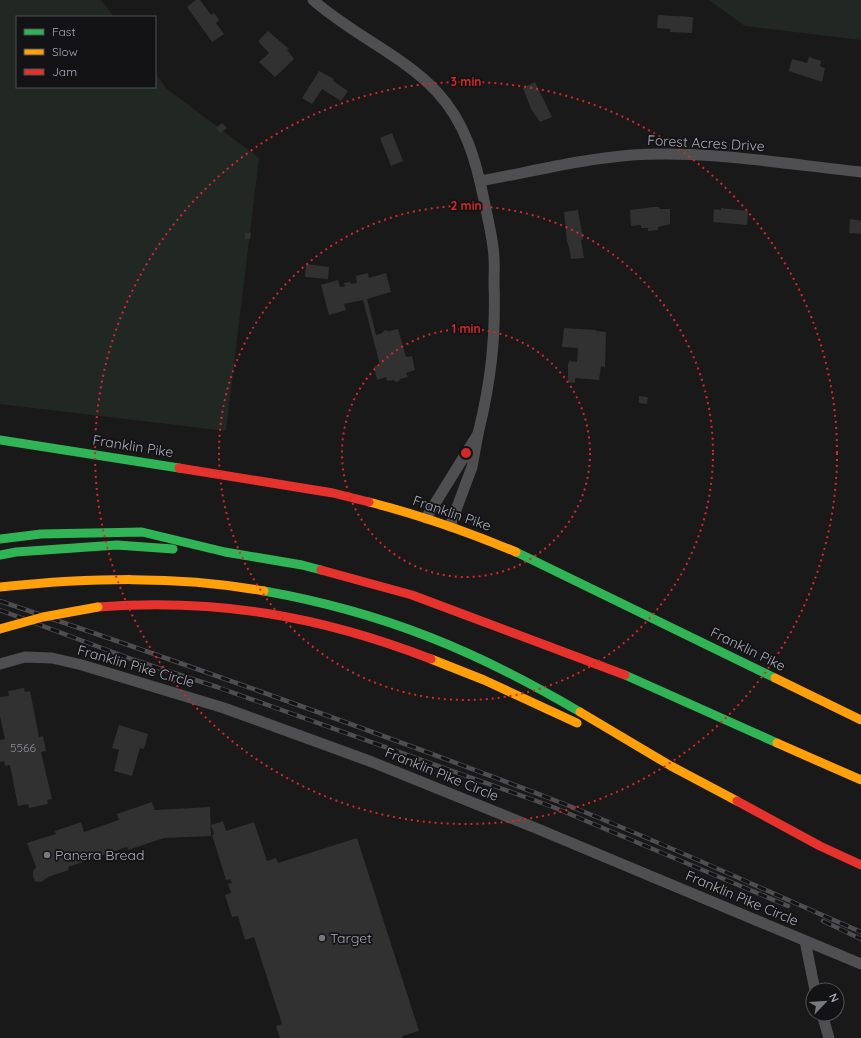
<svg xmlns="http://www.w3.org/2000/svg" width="861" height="1038" viewBox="0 0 861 1038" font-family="Quicksand,sans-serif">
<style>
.green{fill:#212823}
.building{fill:#313131}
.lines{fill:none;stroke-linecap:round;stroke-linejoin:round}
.street{stroke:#4f4f52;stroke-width:11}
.fast{stroke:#30b455;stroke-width:9}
.slow{stroke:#ff9f0a;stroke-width:9}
.jam{stroke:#e5322d;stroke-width:9}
.rail-casing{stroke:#4e4e52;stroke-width:4.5}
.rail{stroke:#131315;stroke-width:3;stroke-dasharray:9;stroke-linecap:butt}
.slow-bridge{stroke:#ff9f0a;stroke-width:9}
.ring{fill:none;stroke:#d62828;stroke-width:2;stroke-dasharray:2 4}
.poi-dot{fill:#777981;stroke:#131315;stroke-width:1.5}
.labels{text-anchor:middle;stroke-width:3.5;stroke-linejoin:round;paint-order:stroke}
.number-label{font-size:12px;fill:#8c8d97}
.street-label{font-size:14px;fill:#aaacb9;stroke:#131315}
.poi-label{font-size:14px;fill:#aaacb9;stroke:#131315;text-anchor:start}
.centre{fill:#d62828;stroke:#131315;stroke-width:2}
.ring-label{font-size:12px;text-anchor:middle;font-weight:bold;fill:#d62828;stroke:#131315;stroke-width:3.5;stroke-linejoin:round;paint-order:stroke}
</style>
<rect width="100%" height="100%" fill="#191919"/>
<!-- green -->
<g class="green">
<path d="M0,0H101L114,17H17V87H155V73L167,89L259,158L226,431L0,404Z"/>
<path d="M709,0H861V40L745,26Z"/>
</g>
<!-- building -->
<g class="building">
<path d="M196,0H200L211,15L214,13L219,20L216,23L224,34L212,42L187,7Z"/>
<path d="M658,15L693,17L692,33L670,32V29L657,28Z"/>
<path d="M268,31L289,49L287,50L294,59L275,77L259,62L269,53L258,41Z"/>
<path d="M809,57L821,61L820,66L825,68L822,82L789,71L792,59L807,63Z"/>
<path d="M319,71L334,79L333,81L348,91L341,101L322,89L312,104L302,98Z"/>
<path d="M535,82L552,117L540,122L531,109L523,88Z"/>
<path d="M222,123L227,128L220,133L216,128Z"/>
<path d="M392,133L403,161L391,166L380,138Z"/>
<path d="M653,207H659L660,209H670V224L658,227V230L648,231V228H641V225L631,226L630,210Z"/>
<path d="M721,208L748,211L747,225L713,222L714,209L721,210Z"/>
<path d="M578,210L583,239L581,240L584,258L571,259L569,247L567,242L564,212Z"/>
<path d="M850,219L861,221V234L849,233Z"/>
<path d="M245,233H251L250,239H245Z"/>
<path d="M306,264L329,267L328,279L305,277Z"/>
<path d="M368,273L369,278L386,273L391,292L367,299L376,335L382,333L385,330L389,331L398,329L406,357L412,356L415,370L406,373L408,377L400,379L399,381L396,382L393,380L387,381L386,377L377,380L374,366L380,365L363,300L344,304L346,310L329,315L321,285L338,280L340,287L345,286L344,283L350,282L351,284L357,283L356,276Z"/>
<path d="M564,328L596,330V331L606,332L605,367L601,366L599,380L575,378V383L568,382V365L569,361L577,362L578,348L562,347Z"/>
<path d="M639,396L648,397L647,404L639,403Z"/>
<path d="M24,688L25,692L30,691L39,737L43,736L46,751L41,752L52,799L47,800L48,804L29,808L28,804L18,806L10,765L5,766L4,761L0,762V740L5,739L0,716V697L9,696L8,691Z"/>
<path d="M119,725L148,734L144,749L140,748L132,776L114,771L119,750L112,748Z"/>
<path d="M152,802L155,810L210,807L211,836L164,838L128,850L127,847L68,867L69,870L48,877L41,882L35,881L33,877V871L36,867L27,843L56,834L55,831L81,822L84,832L119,820L117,814Z"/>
<path d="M223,821L226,831L254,822L267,861L276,858L278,863L357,838L419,1031L402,1036L403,1038H280L276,1026L282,1024L254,937L245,940L238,916L232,917L225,895L231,893L228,884L232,883L230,879L226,880L212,835L214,834L211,825Z"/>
</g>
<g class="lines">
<!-- street -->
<g class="street">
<path d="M313,0C351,34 404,56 437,92C465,122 476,160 484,200C487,215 491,231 493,247C495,259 494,272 494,284C496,337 491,381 478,434"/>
<path d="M480,181C530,172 581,159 632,155C708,150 785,164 861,172"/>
<path d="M426,518L478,434L472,467L450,526"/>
<path d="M0,664L25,657L52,658L82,665L224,708L372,762L538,829L861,964"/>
<path d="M805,941L815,990"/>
<path d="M822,1014L829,1038"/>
</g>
<!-- fast -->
<g class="fast">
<path d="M0,440L179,468"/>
<path d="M0,539L41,534L142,532L225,552L302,565L321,570"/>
<path d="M516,552L775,678"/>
<path d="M0,555L16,552L117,545L173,549"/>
<path d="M264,591C383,612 477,651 580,712"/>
<path d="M625,675L777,743"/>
</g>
<!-- slow -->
<g class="slow">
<path d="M369,502C420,515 468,532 516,552"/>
<path d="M0,587C88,578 177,575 264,591"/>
<path d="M431,659L484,680L577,723"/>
<path d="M775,678L861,720"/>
<path d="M580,712L671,766L737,801"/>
<path d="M777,743L861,780"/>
</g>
<!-- jam -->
<g class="jam">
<path d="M179,468L333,493L369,502"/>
<path d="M321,570L412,595L625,675"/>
<path d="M98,607C217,598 320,616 431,659"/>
<path d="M737,801L820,846L861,865"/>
</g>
<!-- rail casing -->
<g class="rail-casing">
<g id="rail">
<path d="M0,601C186,664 371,730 554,800C658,840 759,888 861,932"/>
<path d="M0,610L134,660L217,687L553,807L788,906"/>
<path d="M823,921L861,939"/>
</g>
</g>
<!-- rail -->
<use href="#rail" class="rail"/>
<!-- slow-bridge -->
<path class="slow-bridge" d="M0,629L43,617L98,607"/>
</g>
<!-- distance rings -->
<g class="ring">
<circle cx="466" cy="453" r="124"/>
<circle cx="466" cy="453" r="247"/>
<circle cx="466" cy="453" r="371"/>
</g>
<!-- markers -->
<g class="poi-dot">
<circle cx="47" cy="855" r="4"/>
<circle cx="322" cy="938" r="4"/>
</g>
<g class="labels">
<!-- number labels -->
<g class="number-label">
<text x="23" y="752">5566</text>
</g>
<!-- street labels -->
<g class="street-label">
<text transform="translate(706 143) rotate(3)" y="5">Forest Acres Drive</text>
<text transform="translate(133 446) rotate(9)" y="5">Franklin Pike</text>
<text transform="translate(452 513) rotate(19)" y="5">Franklin Pike</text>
<text transform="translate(748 649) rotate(26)" y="5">Franklin Pike</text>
<text transform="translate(136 666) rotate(16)" y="5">Franklin Pike Circle</text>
<text transform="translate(442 774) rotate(22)" y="5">Franklin Pike Circle</text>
<text transform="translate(742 898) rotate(23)" y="5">Franklin Pike Circle</text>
</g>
<!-- poi labels -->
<g class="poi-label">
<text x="55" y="860">Panera Bread</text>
<text x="330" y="943">Target</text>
</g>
</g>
<circle cx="466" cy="453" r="6" class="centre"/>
<g class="ring-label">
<text x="466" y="86">3 min</text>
<text x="466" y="210">2 min</text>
<text x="466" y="333">1 min</text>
</g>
<!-- legend -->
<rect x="16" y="16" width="140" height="72" fill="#131315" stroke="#4f5057"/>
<rect x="24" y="29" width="20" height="6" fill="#30b455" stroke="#4f5057"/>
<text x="52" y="36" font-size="12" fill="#aaacb9">Fast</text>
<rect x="24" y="49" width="20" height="6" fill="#ff9f0a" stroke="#4f5057"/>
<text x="52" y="56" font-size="12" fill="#aaacb9">Slow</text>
<rect x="24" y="69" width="20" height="6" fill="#e5322d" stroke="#4f5057"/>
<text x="52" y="76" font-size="12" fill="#aaacb9">Jam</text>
<!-- north arrow -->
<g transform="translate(825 1002) rotate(65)"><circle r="19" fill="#131315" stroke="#4f5057"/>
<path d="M0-3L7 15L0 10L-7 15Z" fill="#777981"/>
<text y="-6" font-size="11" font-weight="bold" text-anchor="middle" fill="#aaacb9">N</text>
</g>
</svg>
